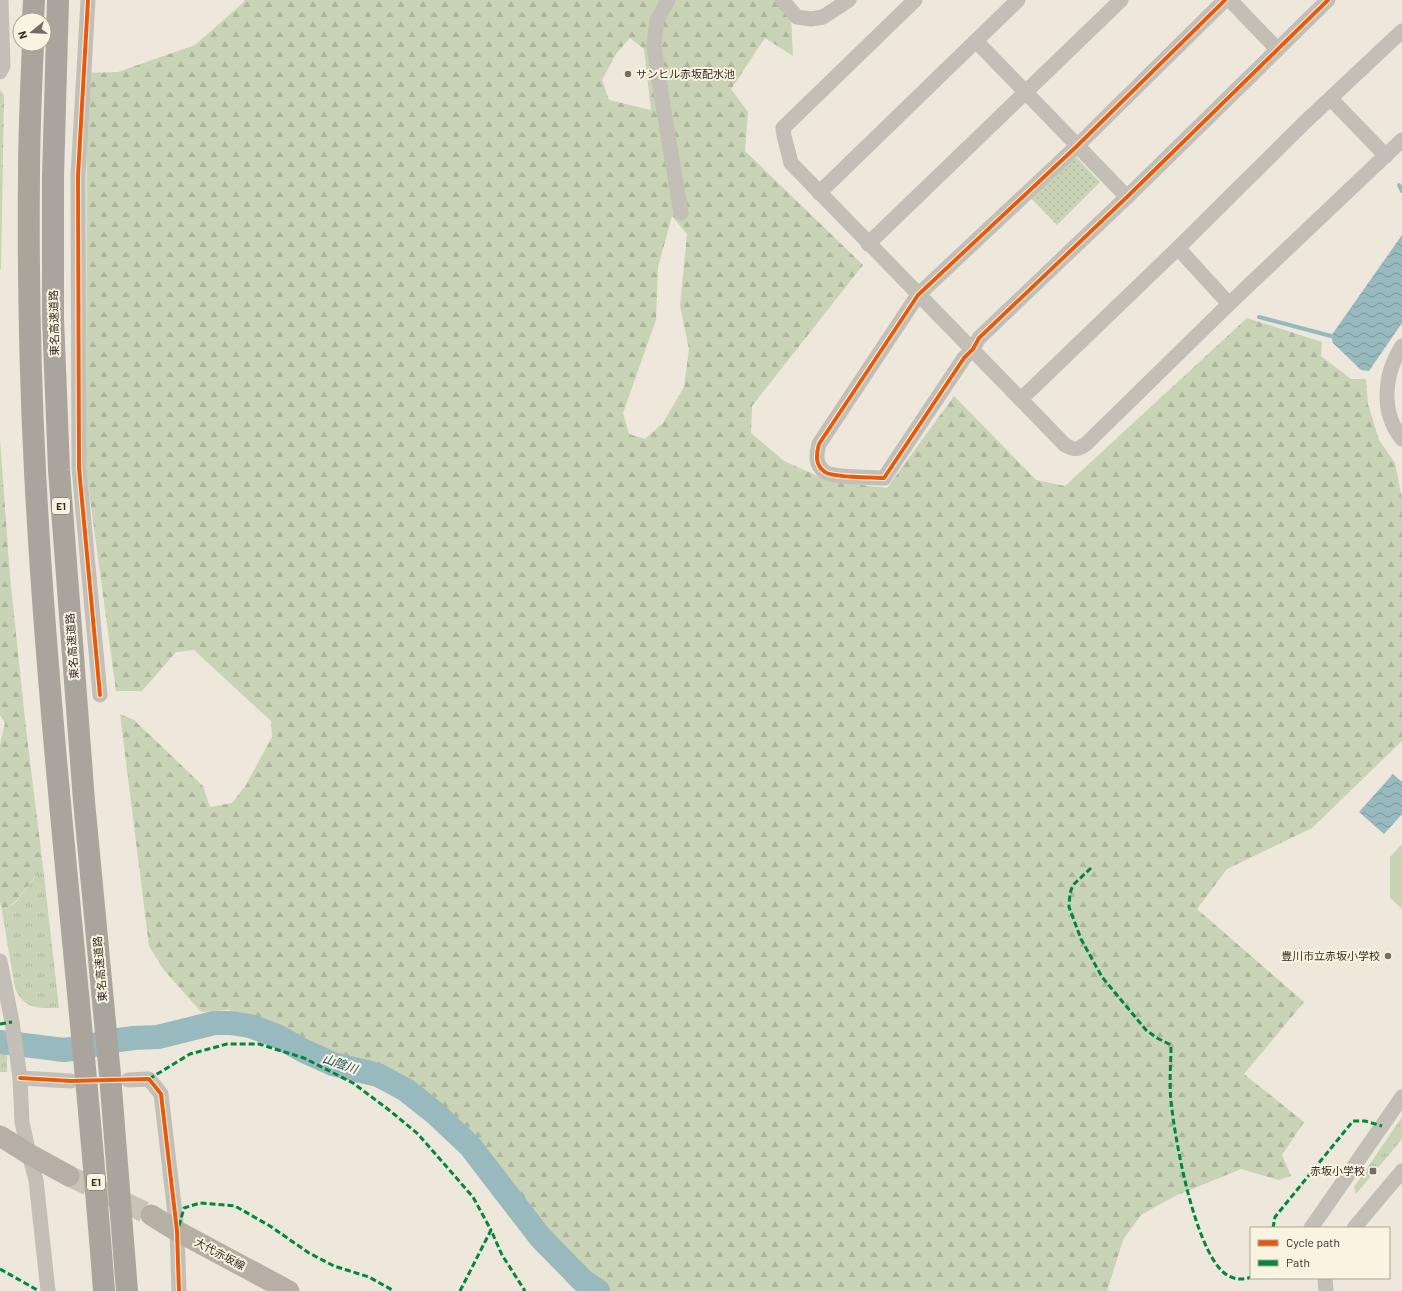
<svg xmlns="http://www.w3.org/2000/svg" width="1402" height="1291" viewBox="0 0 1402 1291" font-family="Barlow,'Noto Sans JP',sans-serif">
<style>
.grass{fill:url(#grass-tufts)}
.forest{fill:url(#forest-firs);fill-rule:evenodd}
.park{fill:url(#park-dots)}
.pitch{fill:#c9d3b5}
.water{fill:url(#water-waves)}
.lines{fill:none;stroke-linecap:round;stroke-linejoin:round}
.stream{stroke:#98b9be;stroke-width:4}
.river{stroke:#98b9be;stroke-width:24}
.secondary-tunnel{stroke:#c8c2b7;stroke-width:21;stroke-dasharray:21 10;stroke-linecap:butt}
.street{stroke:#c4bfb6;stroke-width:15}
.secondary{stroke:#b5afa6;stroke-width:21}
.highway{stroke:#aaa59c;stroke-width:22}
.quiet{stroke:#00873e;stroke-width:3;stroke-dasharray:6 3;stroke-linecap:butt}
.cycleway-casing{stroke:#faf3e2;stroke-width:6}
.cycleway{stroke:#e8590c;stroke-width:4}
.poi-dot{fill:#756d65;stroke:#faf3e2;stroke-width:1.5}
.labels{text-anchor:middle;stroke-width:4;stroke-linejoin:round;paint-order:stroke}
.shield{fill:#faf3e2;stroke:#70685e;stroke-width:1}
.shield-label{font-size:10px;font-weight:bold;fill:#352c25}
.poi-label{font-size:11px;fill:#352c25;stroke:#faf3e2;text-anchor:end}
.street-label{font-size:11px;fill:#352c25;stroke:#faf3e2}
.water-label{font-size:12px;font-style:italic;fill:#174a59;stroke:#faf3e2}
</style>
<defs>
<pattern id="grass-tufts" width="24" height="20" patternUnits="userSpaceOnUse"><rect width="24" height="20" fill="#c9d3b5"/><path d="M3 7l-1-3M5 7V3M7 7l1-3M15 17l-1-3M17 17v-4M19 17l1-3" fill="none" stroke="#adb59c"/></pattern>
<pattern id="forest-firs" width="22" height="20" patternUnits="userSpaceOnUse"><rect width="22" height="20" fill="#c9d3b5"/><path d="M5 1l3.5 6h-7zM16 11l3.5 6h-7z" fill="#adb59c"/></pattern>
<pattern id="park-dots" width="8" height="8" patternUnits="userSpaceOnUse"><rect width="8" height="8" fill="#c9d3b5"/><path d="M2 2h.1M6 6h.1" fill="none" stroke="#adb59c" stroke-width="1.8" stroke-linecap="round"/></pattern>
<pattern id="water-waves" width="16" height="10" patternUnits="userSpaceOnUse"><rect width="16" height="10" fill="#98b9be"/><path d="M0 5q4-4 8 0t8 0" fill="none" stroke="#7d979a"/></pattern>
</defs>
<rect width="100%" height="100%" fill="#ede7dc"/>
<!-- grass -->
<g class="grass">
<path d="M43,867L59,1008C39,1008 24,1010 15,988L2,911L16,902Z"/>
<path d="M0,1045L7,1047V1072H0Z"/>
<path d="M1402,1117V1139L1356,1194L1354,1187Z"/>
</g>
<!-- forest -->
<g class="forest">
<path d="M244,0H790L793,56L765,38L731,89L748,112L745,151L863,265L752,406L751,433L784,461L829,481L887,488L954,396L1036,480L1065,486L1247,318L1322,342L1321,356L1351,379H1366L1368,404L1379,440L1395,463L1402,499V741L1312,828L1227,869L1197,909L1304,1002L1244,1074L1304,1122L1282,1155L1291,1176L1279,1180L1241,1169L1175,1196L1141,1215L1123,1240L1107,1291H607L578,1267L542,1229L478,1144L433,1099L384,1068L337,1056L287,1037L229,1010L201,1012L164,970L149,946L120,714L134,720L203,786L210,807L232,803L246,785L272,737L271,721L194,650L176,652L142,691H116L86,469L87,73L118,72L195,45L244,2ZM630,38L644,49L651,110L609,100L602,80L616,54ZM672,216L687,234L680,306L689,349L684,387L663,423L645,439L629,434L623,413L656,320L658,267Z"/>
<path d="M0,90L4,95L1,270L0,268Z"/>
<path d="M0,439L10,577L26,729L43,867L16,901L2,911L0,902V744L5,723L0,715Z"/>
</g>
<!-- park -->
<path class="park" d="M1076,157L1100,182L1057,225L1030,197Z"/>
<!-- pitch -->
<path class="pitch" d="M1402,844V909L1390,898V857Z"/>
<!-- water -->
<g class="water">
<path d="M1402,235V323L1369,371L1361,370L1333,343L1331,336Z"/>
<path d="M1393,774L1402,782V814L1384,834L1359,812Z"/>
</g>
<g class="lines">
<!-- stream -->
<g class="stream">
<path d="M1399,185L1402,191"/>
<path d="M1259,317L1331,336"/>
</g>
<!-- river -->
<path class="river" d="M0,1042L64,1050L85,1047L111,1041L134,1038L158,1037L214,1023H230L250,1026L277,1036L304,1051L333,1064L378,1075L406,1090L435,1113L470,1146L540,1237L582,1280L598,1291"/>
<!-- secondary-tunnel -->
<path class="secondary-tunnel" d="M69,1176L151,1215"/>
<!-- street -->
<g class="street">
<path d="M88,0L78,176L79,468L100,695"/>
<path d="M668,0L657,20L654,44L658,75L681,213"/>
<path d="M782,0L797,17L811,19L823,17L849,0"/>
<path d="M915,0L783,128L784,136L791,163L1065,445C1073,450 1078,450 1086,444L1229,304L1402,140"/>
<path d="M1225,0L1077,146L918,295L819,444C816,455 815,465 825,472C833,478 873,477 884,478L964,358L973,349L979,338L1127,197L1328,0"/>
<path d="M1230,0L1277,49"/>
<path d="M976,41L1127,197"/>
<path d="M0,72L3,66L1,0"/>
<path d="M1331,99L1386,156"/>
<path d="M819,193L1018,0"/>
<path d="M868,244L1121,0"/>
<path d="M1178,248L1229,304"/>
<path d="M1402,346C1384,374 1380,412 1402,439"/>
<path d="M1021,399L1178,248L1303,124L1402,31"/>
<path d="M0,961L12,1022L20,1078L22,1122L29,1154L36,1180L48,1291"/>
<path d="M20,1078L71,1081"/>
<path d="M128,1080L149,1079L161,1094L177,1231L179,1291"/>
<path d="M1311,1228L1402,1097"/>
<path d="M1354,1228L1402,1171"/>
<path d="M1325,1278L1326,1291"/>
</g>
<!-- secondary -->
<g class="secondary">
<path d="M0,1136L29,1154L69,1176"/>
<path d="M151,1215L177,1231L289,1291"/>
</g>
<!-- highway -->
<g class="highway">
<path d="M58,0L53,177V318L59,470L84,801L110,1075L127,1291"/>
<path d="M33,20L34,0"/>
<path d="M33,44C31,88 29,132 29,176C28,274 30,373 35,471C49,745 84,1017 104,1291"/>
</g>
<!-- quiet -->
<g class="quiet">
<path d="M1091,868L1073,885L1070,893L1069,907L1081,939L1102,977L1146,1030L1157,1038L1171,1045C1171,1064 1169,1083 1171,1101C1175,1141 1194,1245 1223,1272C1231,1279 1241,1281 1251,1277"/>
<path d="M0,1024L12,1022"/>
<path d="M149,1079L190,1054L227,1044H259L304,1058L353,1083L389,1110L418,1134L473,1197L491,1230"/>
<path d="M179,1226L184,1208L200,1203L235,1206L270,1226L309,1253L334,1266L369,1277L394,1291"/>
<path d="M1273,1228L1275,1217L1353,1121H1365L1382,1126"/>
<path d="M0,1269L39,1291"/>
<path d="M460,1291L491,1230L502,1255L525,1291"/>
</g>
<!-- cycleway casing -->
<g class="cycleway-casing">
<g id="cycleway">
<path d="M88,0L78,176L79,468L100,695"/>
<path d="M1225,0L1077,146L918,295L819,444C816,455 815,465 825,472C833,478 873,477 884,478L964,358L973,349L979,338L1127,197L1328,0"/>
<path d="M20,1078L71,1081L149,1079L161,1094L177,1231L179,1291"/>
</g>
</g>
<!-- cycleway -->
<use href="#cycleway" class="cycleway"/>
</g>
<!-- markers -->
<g class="poi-dot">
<circle cx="628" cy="74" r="4"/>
<circle cx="1388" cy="956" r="4"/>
<rect x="1369" y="1167" width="8" height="8" rx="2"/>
</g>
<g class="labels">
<!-- shield labels -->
<g class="shield">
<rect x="52" y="498" width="18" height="16" rx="3"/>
<rect x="87" y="1174" width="18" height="16" rx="3"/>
</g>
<g class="shield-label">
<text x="61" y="510">E1</text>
<text x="96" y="1186">E1</text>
</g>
<!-- poi labels -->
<g class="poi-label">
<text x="636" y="78" text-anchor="start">サンヒル赤坂配水池</text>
<text x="1380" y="960">豊川市立赤坂小学校</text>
<text x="1365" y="1175">赤坂小学校</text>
</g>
<!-- street labels -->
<g class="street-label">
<text transform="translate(54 323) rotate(-91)" y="4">東名高速道路</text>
<text transform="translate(72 646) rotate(-94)" y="4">東名高速道路</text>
<text transform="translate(100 969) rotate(-95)" y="4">東名高速道路</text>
<text transform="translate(220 1254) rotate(28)" y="4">大代赤坂線</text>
</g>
<!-- water labels -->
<g class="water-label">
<text transform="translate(340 1064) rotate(19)" y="4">山陰川</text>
</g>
</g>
<!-- legend -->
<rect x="1250" y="1227" width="140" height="52" fill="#faf3e2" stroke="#aba396"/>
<rect x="1258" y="1240" width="20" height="6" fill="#e8590c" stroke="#aba396"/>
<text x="1286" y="1247" font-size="12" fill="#352c25">Cycle path</text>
<rect x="1258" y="1260" width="20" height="6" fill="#00873e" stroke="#aba396"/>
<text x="1286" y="1267" font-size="12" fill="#352c25">Path</text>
<!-- north arrow -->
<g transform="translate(32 32) rotate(252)"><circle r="19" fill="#faf3e2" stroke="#aba396"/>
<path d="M0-3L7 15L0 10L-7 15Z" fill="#756d65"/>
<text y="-6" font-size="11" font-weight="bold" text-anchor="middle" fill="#352c25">N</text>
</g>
</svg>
